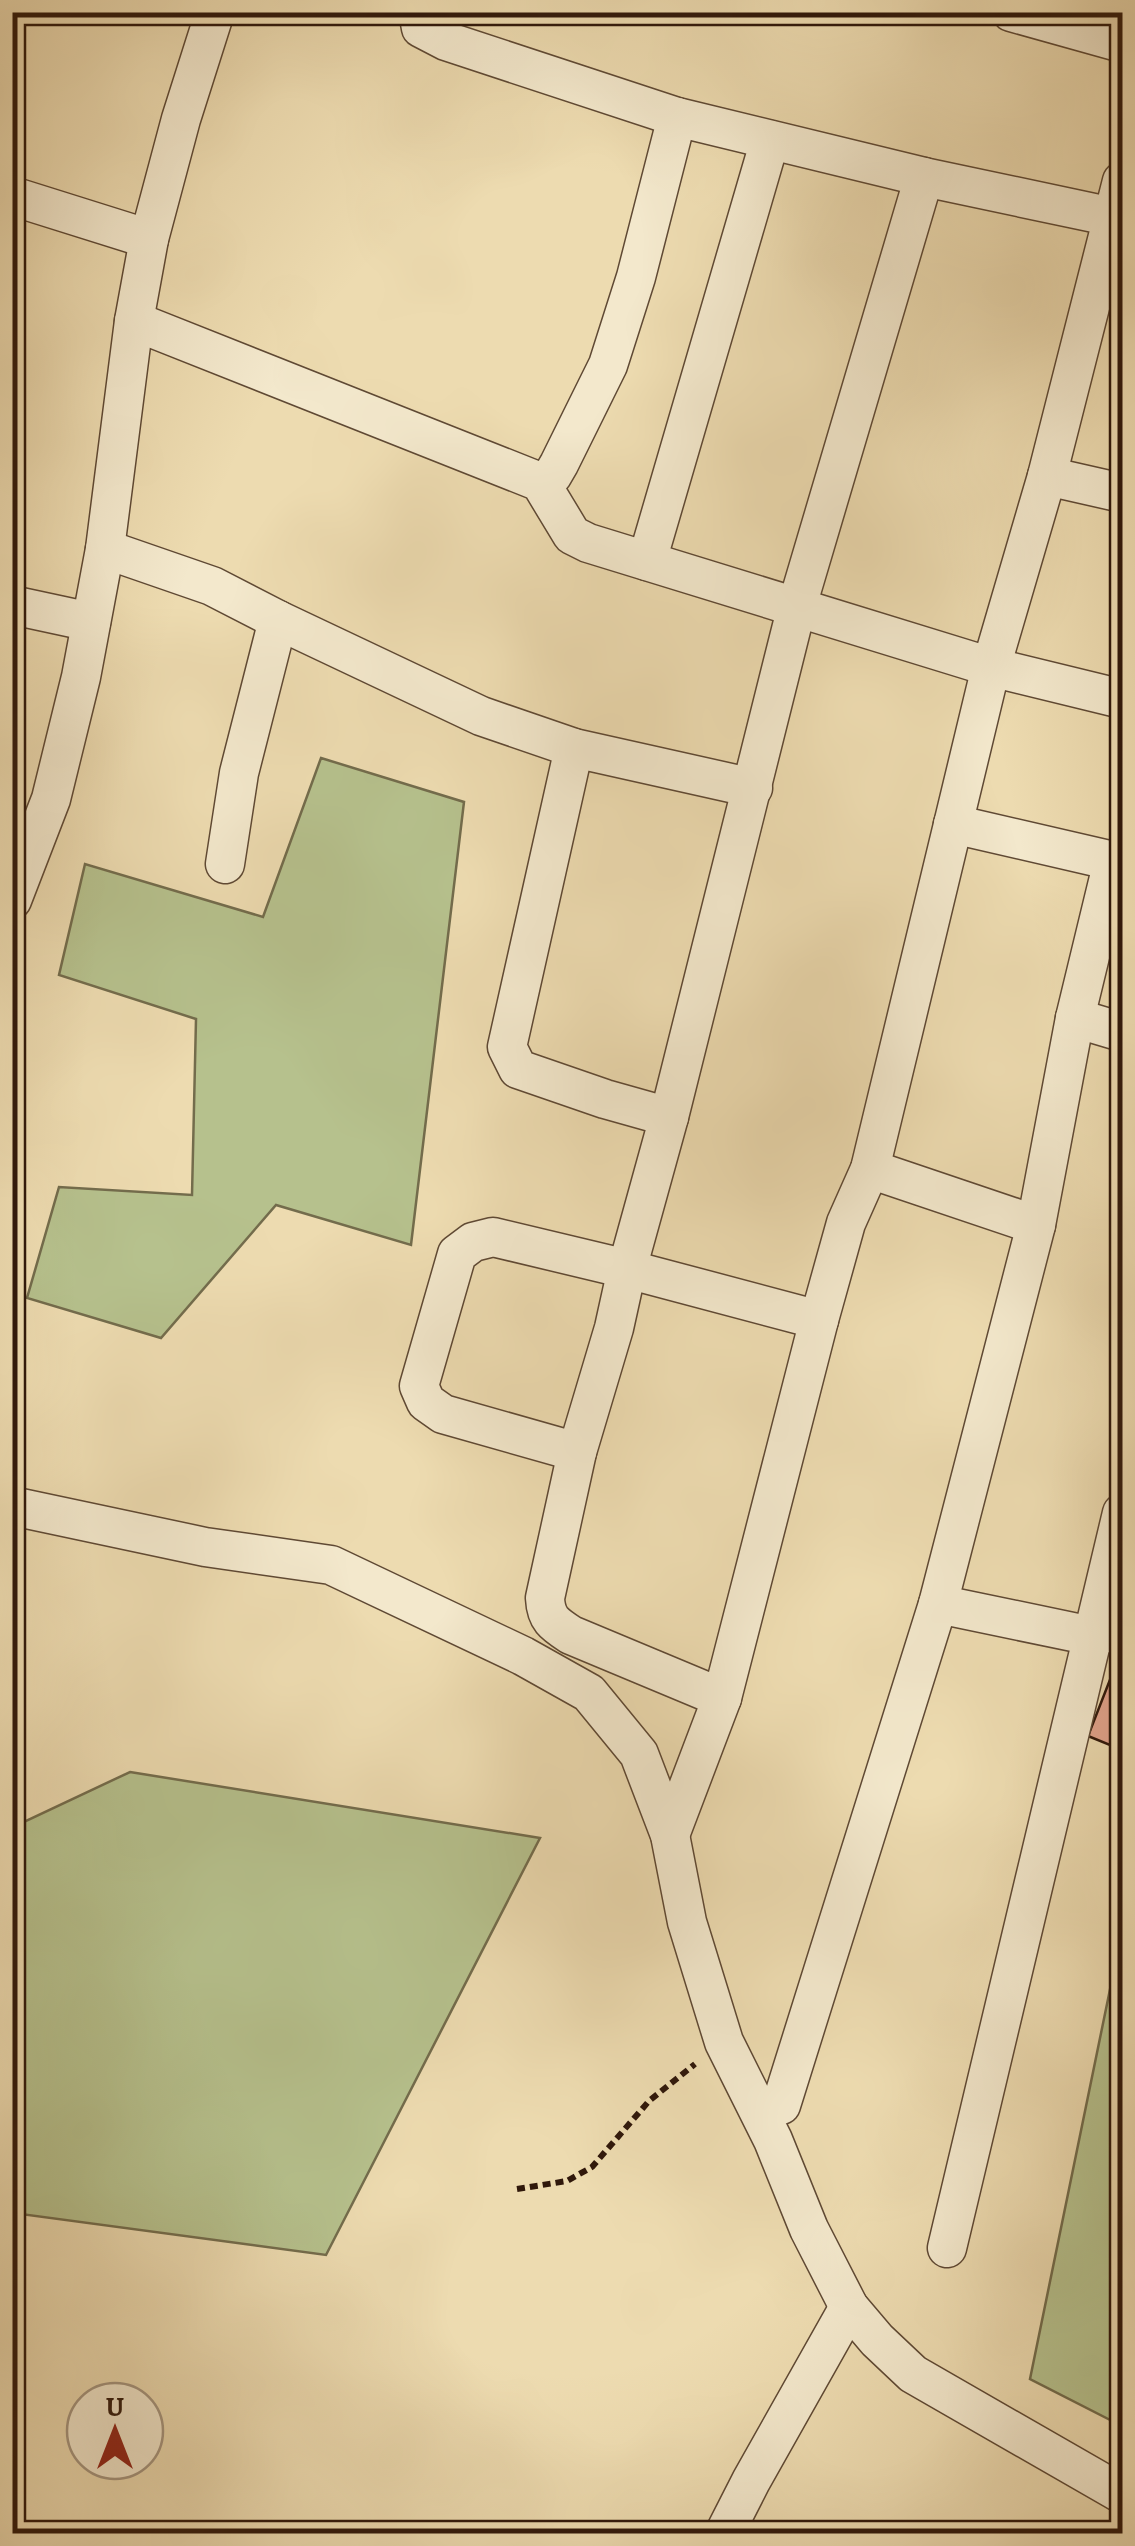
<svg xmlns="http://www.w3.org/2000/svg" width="1135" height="2546" viewBox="0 0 1135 2546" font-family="Alegreya,serif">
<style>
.green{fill:#b6c18d;stroke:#736c4c;stroke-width:2.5}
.building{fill:#e2a48d;stroke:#30180b;stroke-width:2.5}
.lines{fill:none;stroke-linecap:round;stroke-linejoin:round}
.street-casing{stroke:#5f4934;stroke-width:41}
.path{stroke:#30180b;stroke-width:6;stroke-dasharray:8 5;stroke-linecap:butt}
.street{stroke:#f3e8cc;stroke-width:38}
</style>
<rect width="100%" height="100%" fill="#eddbb0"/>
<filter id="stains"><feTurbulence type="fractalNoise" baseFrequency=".002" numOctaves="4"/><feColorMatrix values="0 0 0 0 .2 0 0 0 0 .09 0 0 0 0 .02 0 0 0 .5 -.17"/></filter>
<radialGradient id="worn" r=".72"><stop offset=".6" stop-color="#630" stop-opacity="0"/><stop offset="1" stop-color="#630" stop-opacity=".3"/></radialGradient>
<!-- green -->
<g class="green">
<path d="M321,758L464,802L411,1245L276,1205L161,1338L27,1298L59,1187L192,1195L196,1019L59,975L85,864L263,917Z"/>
<path d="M130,1772L540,1838L326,2255L13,2213V1827Z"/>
<path d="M1122,1931V2426L1030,2379Z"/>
</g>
<!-- building -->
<path class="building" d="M1122,1649V1750L1088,1736Z"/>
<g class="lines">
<!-- street casing -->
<g class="street-casing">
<g id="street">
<path d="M418,12L421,28L446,41L677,117L924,177L1113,217"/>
<path d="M1011,12L1122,43"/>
<path d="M12,196L149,239"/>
<path d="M134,321L540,482L572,535L588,543L991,667L1122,699"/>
<path d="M1047,476L1122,493"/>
<path d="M540,482L552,476L559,464L608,365L636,277L677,117"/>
<path d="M105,549L212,586L278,620L481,716L574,748L753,788"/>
<path d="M647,561L770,140"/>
<path d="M12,605L91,622"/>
<path d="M574,748L507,1047L518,1069L605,1099L669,1117"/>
<path d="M953,824L1122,863"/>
<path d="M225,864L239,773L278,620"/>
<path d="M12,900L51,799L81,677L105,549L134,321L149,239L181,119L215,12"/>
<path d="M1075,1018L1122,1032"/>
<path d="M870,1169L1036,1225"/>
<path d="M577,1452L443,1414L426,1402L419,1386L457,1254L473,1242L493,1237L627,1269L819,1320"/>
<path d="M12,1506L205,1547L331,1565L523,1656L589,1693L639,1754L670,1835L687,1922L724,2042L773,2140L809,2229L849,2307L877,2340L913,2374L1122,2494"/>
<path d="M938,1604L1092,1636L1122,1630"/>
<path d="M722,1698L571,1635C554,1624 546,1619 545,1598L577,1452L614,1328L627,1269L669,1117L797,606L924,177"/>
<path d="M670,1835L722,1698L819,1320L846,1223L870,1169L991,667L1047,476L1122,181"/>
<path d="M781,2105L938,1604L1036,1225L1075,1018L1113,861"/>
<path d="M947,2248L1122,1513"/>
<path d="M724,2534L751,2481L849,2307"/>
</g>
</g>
<!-- path -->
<path class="path" d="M517,2189L567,2181L592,2167L649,2101L695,2064"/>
<!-- street -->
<use href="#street" class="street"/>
</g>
<!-- margin -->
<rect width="1135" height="2546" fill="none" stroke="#eddbb0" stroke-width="50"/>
<rect x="15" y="15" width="1105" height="2516" fill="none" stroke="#30180b" stroke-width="5"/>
<rect x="25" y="25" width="1085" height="2496" fill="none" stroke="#30180b" stroke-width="2.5"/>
<!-- north arrow -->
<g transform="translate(115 2431)"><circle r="48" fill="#f3e8cc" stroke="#a5957f" stroke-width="2.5"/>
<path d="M0-8L18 38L0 25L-18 38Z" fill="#8f2418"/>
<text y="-15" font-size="28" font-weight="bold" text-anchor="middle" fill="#30180b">U</text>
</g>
<rect width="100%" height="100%" filter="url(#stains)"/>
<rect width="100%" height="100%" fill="url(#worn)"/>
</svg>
